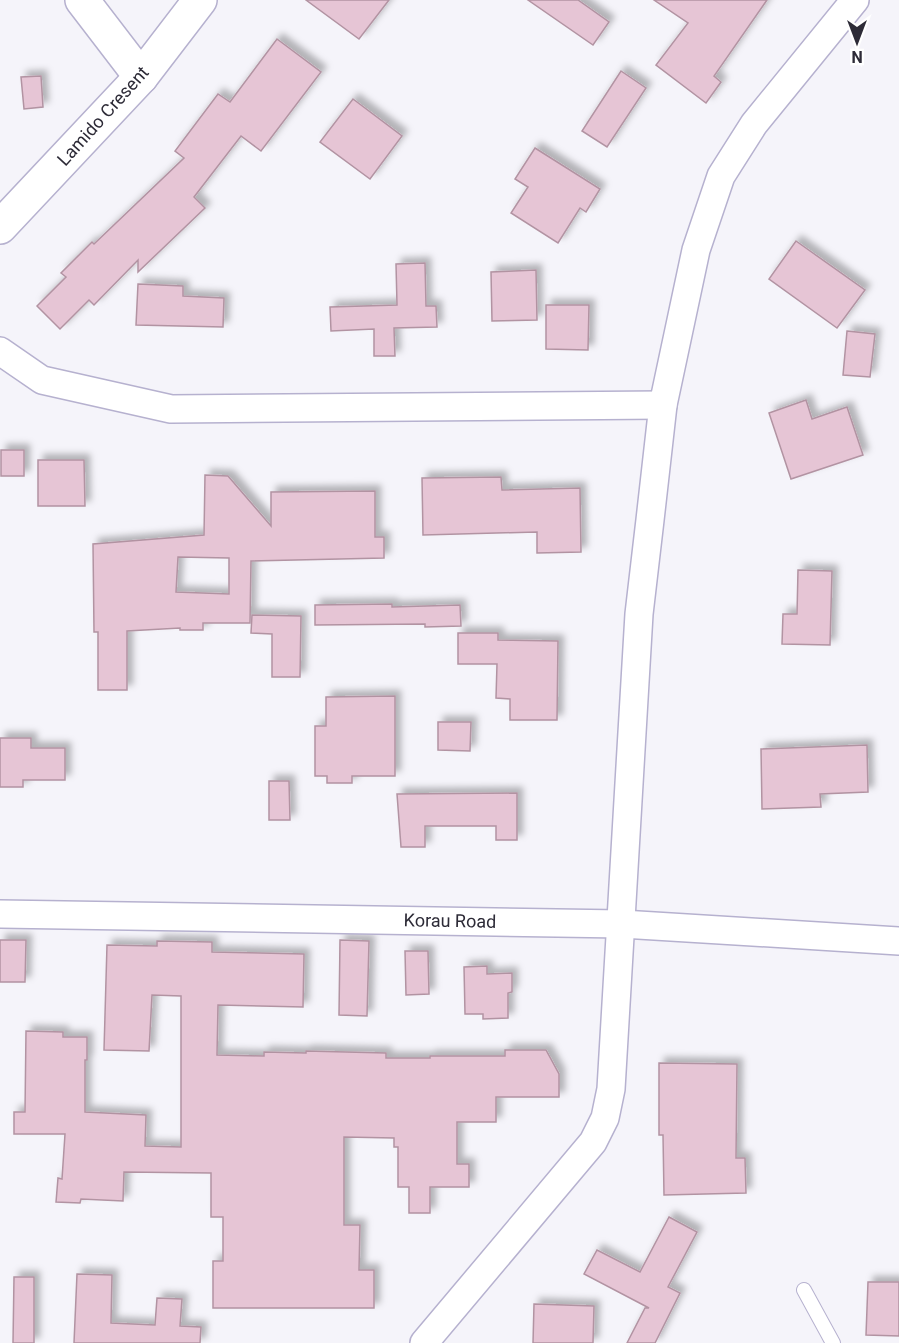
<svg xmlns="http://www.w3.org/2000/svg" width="899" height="1343" viewBox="0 0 899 1343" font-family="Roboto,sans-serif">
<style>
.building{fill:#e6c5d5;stroke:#b293a2;stroke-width:1.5;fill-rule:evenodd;filter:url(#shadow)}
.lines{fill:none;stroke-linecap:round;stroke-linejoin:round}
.service-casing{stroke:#b6b1cf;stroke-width:16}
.minor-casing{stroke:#b6b1cf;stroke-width:30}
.tertiary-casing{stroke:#b6b1cf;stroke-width:36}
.service{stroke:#fff;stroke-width:14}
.minor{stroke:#fff;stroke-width:27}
.tertiary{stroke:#fff;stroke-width:33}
.labels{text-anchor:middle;stroke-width:4.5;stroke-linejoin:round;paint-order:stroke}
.street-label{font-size:18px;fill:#2d2b37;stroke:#fff}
</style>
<defs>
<filter id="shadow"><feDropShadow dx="5.5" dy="-5.5" stdDeviation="3" flood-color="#0004"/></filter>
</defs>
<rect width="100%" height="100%" fill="#f5f4fa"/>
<!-- building -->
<g class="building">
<path d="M306,0H389L359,39Z"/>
<path d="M528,0H578L609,22L593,45Z"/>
<path d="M654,0H767L714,76L721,82L706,103L656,65L688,23Z"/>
<path d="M277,39L321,72L261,151L241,136L194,197L205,208L138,272V260L94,305L89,300L60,329L37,306L66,277L61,273L92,242L94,244L184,158L175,151L218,94L230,102Z"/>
<path d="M621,71L646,88L607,147L582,131Z"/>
<path d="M41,76L43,107L24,109L21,77Z"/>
<path d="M353,99L402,136L370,179L320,142Z"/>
<path d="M535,148L600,189L586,212L580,208L558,243L511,213L528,187L515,179Z"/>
<path d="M796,241L865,290L837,328L769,279Z"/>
<path d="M425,263L426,306H436L437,327L394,328L395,356H374V329L331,331L330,307L397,305L396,264Z"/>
<path d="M536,270L537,320L492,321L491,272Z"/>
<path d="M138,284L183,286V296L224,298L223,327L136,325Z"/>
<path d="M546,305H589L588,350L546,349Z"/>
<path d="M847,331L875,334L870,377L843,375Z"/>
<path d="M806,400L812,419L847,407L863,455L791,479L769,413Z"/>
<rect x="1" y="450" width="23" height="26"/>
<path d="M38,460H84L85,506H38Z"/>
<path d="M205,475L228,476L271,526V492L375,491V537H384V558L251,561L250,623H203V630H180V628L127,631V690H98V632H94L93,544L204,535ZM178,557L229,558V594L176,592Z"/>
<path d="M501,477L502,490L580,488L581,552L537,553V532L423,535L422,478Z"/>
<path d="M798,570L832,571L830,645L782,644L783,614H797Z"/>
<path d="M392,604V607L460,605L461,626L425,627V624L315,625V605Z"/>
<path d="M252,615L301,616L300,677H272V634L251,633Z"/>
<path d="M458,633H498V640L558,641L557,720H510V699L496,698L497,664H458Z"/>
<path d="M395,696V776H352V783H327V776H315V726H326V697Z"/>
<path d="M438,722H471L470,751L438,750Z"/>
<path d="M0,738H31V748H65V780H23V787H0Z"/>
<path d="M867,745L868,792L820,794L821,807L762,809L761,749Z"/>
<path d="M269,781H289L290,820H269Z"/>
<path d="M517,793V840H496V826H425V847H401L397,794Z"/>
<path d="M0,940H26L25,982H0Z"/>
<path d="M340,940L369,941L367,1016L339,1015Z"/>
<path d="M157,941L212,942V952L304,954L303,1007L218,1005L217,1055L264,1056V1052L306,1053V1051L386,1053V1058H430V1056H505V1050H546L559,1074V1097H496V1122H457V1164H469V1187H430V1213H409V1187H398V1147H394V1138L344,1137V1225H360L359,1270H374V1308H213V1261H223V1217H211V1173L124,1172L123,1201L81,1199L80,1203L56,1202L58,1178L62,1179L65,1134H14V1112H25L26,1031L63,1032V1037H87V1060H85V1112L146,1115L145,1146L181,1147V996L152,995L149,1051L104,1050L107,945L157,946Z"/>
<path d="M405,951H428L429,994L406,995Z"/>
<path d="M487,966V974L512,973V992L508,993V1018L483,1019V1014H465L464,967Z"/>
<path d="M659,1063L737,1064L736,1158H745L746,1193L664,1195L663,1135H659Z"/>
<path d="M669,1217L697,1232L668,1287L680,1293L655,1343H627L645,1308H649L584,1274L597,1250L640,1272Z"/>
<path d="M77,1274L112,1275L111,1323L155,1325L157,1298L182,1299L180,1326L201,1327L200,1343H74Z"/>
<path d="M14,1277H34V1343H13Z"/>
<path d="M868,1282H899V1336L866,1335Z"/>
<path d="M534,1304L594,1306L593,1343H533Z"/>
</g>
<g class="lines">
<!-- service casing -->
<g class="service-casing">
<path id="service" d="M804,1290L833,1343"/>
</g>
<!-- minor casing -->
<g class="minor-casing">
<g id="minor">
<path d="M0,351L42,380L171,409L663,405"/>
<path d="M0,914L622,924L899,941"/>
<path d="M424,1343L593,1142L605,1118L611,1089L639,614L650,520L663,405L696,250L721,176L754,124L855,0"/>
</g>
</g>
<!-- tertiary casing -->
<g class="tertiary-casing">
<g id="tertiary">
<path d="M82,0L141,77"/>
<path d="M0,227L141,77L200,0"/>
</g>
</g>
<!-- service -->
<use href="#service" class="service"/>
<!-- minor -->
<use href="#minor" class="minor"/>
<!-- tertiary -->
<use href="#tertiary" class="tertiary"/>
</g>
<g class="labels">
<!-- street labels -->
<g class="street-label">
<text transform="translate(103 116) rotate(-48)" y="6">Lamido Cresent</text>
<text transform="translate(450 921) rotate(1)" y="6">Korau Road</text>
</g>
</g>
<!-- north arrow -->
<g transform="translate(857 42) rotate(180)" stroke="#ffffff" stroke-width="4.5" paint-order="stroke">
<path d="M0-4.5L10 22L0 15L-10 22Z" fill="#2d2b37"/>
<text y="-9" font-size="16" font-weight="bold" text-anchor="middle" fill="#2d2b37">N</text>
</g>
</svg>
